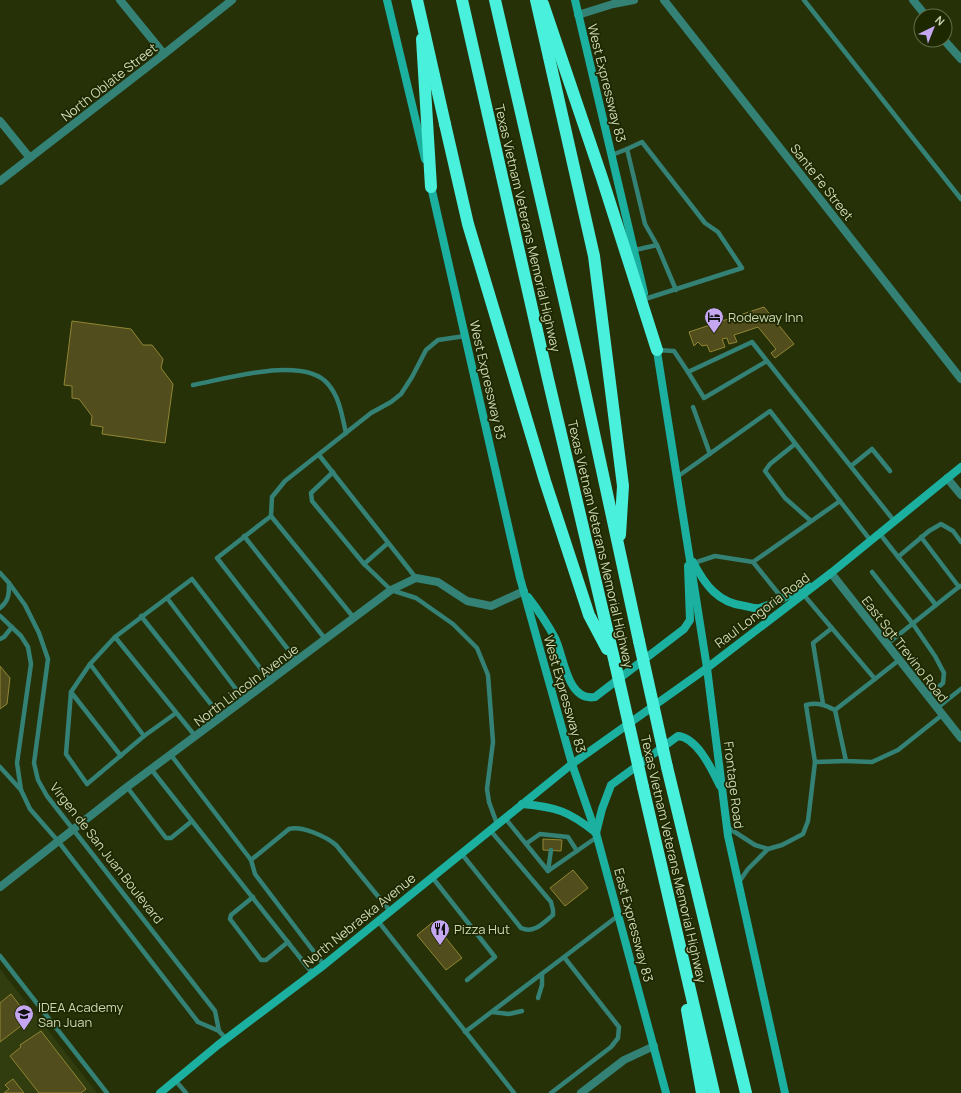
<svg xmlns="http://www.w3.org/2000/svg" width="961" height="1093" viewBox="0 0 961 1093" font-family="Manrope,sans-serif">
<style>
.built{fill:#313d0f}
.building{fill:#524d1d;stroke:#908633}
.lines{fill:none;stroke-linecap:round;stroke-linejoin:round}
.service{stroke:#348176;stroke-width:4.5}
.minor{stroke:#348176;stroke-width:8}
.tertiary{stroke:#348176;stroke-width:8}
.secondary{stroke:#1cb0a0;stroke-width:8}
.motorway{stroke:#49f0db;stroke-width:12}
.motorway-bridge{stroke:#49f0db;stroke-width:12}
.labels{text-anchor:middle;stroke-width:3.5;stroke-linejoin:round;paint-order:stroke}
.street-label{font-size:13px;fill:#cdd9b4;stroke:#1d2700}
.poi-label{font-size:13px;fill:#cdd9b4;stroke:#1d2700;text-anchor:start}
</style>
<rect width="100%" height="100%" fill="#263108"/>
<!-- built -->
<path class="built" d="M0,969L97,1093H0Z"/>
<!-- building -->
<g class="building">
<path d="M764,307L794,344L775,358L771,353L776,349L758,327L734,335L737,342L729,344L727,338L722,339L725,347L710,352L707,345L702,346L698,342L694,346L689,332Z"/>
<path d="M72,321L131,329L143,345H152L163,359L161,368L173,384L165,443L102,434L103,427L91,425L92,416L79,399L72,398V386L64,385Z"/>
<path d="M0,666L10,678L7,704L0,709Z"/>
<path d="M543,839L562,840L561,851L543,850Z"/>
<path d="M573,870L588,888L565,906L550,888Z"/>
<path d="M433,922L462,958L446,970L417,935Z"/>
<path d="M11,994L30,1019L0,1042V1003Z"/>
<path d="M41,1031L86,1089L81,1093H39L10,1056L21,1047L20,1045Z"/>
<path d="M13,1079L24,1093H4L9,1089L5,1085Z"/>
</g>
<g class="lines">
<!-- service -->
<g class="service">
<path d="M804,0L961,199"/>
<path d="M627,149L642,142L705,223L718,232L742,268L645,299"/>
<path d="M612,155L627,149L645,224L657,245"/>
<path d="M635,250L657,245L676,290"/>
<path d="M657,350L674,351L688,372"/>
<path d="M767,361L704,398L688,372L752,342C800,402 847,462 895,522"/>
<path d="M193,385C226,379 304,355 328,384C340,398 342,416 346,433"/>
<path d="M693,407L710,454"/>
<path d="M795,444L770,464L765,471L785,498L811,521"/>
<path d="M319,455L416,578"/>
<path d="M851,466L872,449L890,471"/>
<path d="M333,472L311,493L312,501L364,564L391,590L416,598L453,624L477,648L488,675L493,742L487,789L489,802L497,824"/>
<path d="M677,477L770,411L871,541"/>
<path d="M271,516L272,497L285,481L371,413L391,402L401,394L412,377L426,350L438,340L465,336"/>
<path d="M880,534L936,605L887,644"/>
<path d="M244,536L326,640"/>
<path d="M921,537L959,587"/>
<path d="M898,557L929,531L941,524L953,531L961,542"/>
<path d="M694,563L715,556L753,562"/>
<path d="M364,564L388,543"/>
<path d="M872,572L913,624L935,656L944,673L943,683L928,696"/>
<path d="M0,573L9,583C9,594 9,601 0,608"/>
<path d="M9,583L25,605L39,633L48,659L34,763L38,780L47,796L215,1011L219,1031L226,1039"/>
<path d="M803,594L875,679L899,660"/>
<path d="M167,598L245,701"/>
<path d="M782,598L753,562L840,501"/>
<path d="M936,605L960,586"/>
<path d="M0,616L21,636L28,647L31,664L17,763L21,790L30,809L58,841L198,1022L219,1031"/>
<path d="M141,616L222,718"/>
<path d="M115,637L196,737"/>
<path d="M0,639L4,637L12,627"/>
<path d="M297,661L217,558L271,516L354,618"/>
<path d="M90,664L144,736L176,713"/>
<path d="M875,679L835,710L846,761L872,762L898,750L942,715"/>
<path d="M71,692L121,756"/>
<path d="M823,704L813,643L832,628"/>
<path d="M937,708L961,689"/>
<path d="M144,736L87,784L66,754L71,692L90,664L115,637L192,579L271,682"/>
<path d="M171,755L251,860L255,874L324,965"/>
<path d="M815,762L846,761"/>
<path d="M0,767L21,790"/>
<path d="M127,787L166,838H171L192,821L151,769"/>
<path d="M505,818L548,871L597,837"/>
<path d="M192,821L313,974"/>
<path d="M727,827L755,845L768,849"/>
<path d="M527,843L540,834L568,837L577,851"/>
<path d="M461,853L521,928C534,934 543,923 553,915V910L551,902L490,830"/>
<path d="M251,860L289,829C301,825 327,837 336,845L390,911"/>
<path d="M548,871L551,850"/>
<path d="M432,877L495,957L467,980"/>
<path d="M739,882L748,869L768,849L782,845L803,834L808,821L815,762L806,705C818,702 825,705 835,710"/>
<path d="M253,897L231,915L230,919L261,960H266L288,942"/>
<path d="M378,921L514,1093"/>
<path d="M0,956L107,1093"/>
<path d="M564,957L619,915"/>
<path d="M538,998L542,985V974"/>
<path d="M492,1012L509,1014L522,1011"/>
<path d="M465,1032L564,957L619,1027L618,1038L611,1047L551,1093"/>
<path d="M175,1080L186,1093"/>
</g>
<!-- minor -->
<g class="minor">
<path d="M120,0L164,54"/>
<path d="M664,0L961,379"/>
<path d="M913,0L926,16"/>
<path d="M578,15L613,4L634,0"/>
<path d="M944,40L961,59"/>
<path d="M0,121L30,158"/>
<path d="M947,478L961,495"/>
<path d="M831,573L961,738"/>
<path d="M0,887L127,787L391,590L416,578L438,582L467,601L491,606L524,591"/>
<path d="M581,1093L624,1060L654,1046"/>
</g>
<!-- tertiary -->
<path class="tertiary" d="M0,181L164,54L232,0"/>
<!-- secondary -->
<g class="secondary">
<path d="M387,0L425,159"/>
<path d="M575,0L644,293"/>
<path d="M430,182L520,578L572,764L596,833L666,1093"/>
<path d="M656,345L707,668L728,836L785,1093"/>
<path d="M693,562C705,585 718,603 745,606C749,607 755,609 760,608C776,603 793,593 808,586"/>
<path d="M528,597C538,610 547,623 555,638C564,656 567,702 595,697L684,629L690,620L688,566"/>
<path d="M522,804C556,807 569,811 596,833"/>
<path d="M596,833L602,809L611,785L678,736C698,738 712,770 720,786"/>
<path d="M160,1093L218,1045L324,965L572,764L707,668L831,573L961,467"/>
</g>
<!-- motorway -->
<g class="motorway">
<path d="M462,0L548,379L615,663"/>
<path d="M495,0L579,364L639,641"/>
<path d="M536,0L594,256L623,486L620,535"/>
<path d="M543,4L602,178L657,350"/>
<path d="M422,39L431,187"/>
<path d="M445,124L468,224L545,481L589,615L607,649"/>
<path d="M667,767L746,1093"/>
<path d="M643,787L714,1093"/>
<path d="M687,1010L702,1093"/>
</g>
<!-- motorway-bridge -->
<g class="motorway-bridge">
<path d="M417,0L445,124"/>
<path d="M639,641L667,767"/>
<path d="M615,663L643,787"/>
</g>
</g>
<!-- icons -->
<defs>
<g id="hotel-pin" transform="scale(1)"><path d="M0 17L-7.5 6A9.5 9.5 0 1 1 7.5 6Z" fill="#c5a7f1" stroke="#1d2700"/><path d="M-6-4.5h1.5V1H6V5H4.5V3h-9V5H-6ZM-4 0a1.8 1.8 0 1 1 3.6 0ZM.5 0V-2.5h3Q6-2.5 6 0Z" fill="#111"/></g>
<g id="restaurant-pin" transform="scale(1)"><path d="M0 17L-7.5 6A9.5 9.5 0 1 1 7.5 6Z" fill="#c5a7f1" stroke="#1d2700"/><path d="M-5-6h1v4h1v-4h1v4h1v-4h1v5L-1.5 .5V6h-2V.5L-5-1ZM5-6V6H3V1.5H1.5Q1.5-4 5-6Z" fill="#111"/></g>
<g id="school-pin" transform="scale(1)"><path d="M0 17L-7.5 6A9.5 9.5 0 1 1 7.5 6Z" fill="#c5a7f1" stroke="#1d2700"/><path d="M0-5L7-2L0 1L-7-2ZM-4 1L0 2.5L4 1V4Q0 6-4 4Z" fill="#111"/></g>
</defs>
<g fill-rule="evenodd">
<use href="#hotel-pin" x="714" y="317"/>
<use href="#restaurant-pin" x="440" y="929"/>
<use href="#school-pin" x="24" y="1014"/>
</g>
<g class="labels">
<!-- street labels -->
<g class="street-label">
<text transform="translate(109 82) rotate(-38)" y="5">North Oblate Street</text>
<text transform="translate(607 83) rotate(76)" y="5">West Expressway 83</text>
<text transform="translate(822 182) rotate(52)" y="5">Sante Fe Street</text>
<text transform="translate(528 228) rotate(77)" y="5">Texas Vietnam Veterans Memorial Highway</text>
<text transform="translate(488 380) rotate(77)" y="5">West Expressway 83</text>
<text transform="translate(601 544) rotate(77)" y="5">Texas Vietnam Veterans Memorial Highway</text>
<text transform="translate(762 610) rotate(-37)" y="5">Raul Longoria Road</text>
<text transform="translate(905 649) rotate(52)" y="5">East Sgt Trevino Road</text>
<text transform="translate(246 685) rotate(-37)" y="5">North Lincoln Avenue</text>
<text transform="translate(565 694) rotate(74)" y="5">West Expressway 83</text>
<text transform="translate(734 785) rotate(83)" y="5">Frontage Road</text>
<text transform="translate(107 853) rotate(52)" y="5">Virgen de San Juan Boulevard</text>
<text transform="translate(674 859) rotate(77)" y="5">Texas Vietnam Veterans Memorial Highway</text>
<text transform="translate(359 920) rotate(-39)" y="5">North Nebraska Avenue</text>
<text transform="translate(634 925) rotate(75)" y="5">East Expressway 83</text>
</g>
<!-- poi labels -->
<g class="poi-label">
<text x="728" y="322">Rodeway Inn</text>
<text x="454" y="934">Pizza Hut</text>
<text x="38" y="1012">IDEA Academy<tspan x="38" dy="15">San Juan</tspan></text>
</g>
</g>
<!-- north arrow -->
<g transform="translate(933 28) rotate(43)"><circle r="19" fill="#1d2700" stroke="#636e48"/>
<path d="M0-3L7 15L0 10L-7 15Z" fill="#c5a7f1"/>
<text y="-6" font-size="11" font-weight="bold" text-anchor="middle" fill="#cdd9b4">N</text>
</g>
</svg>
